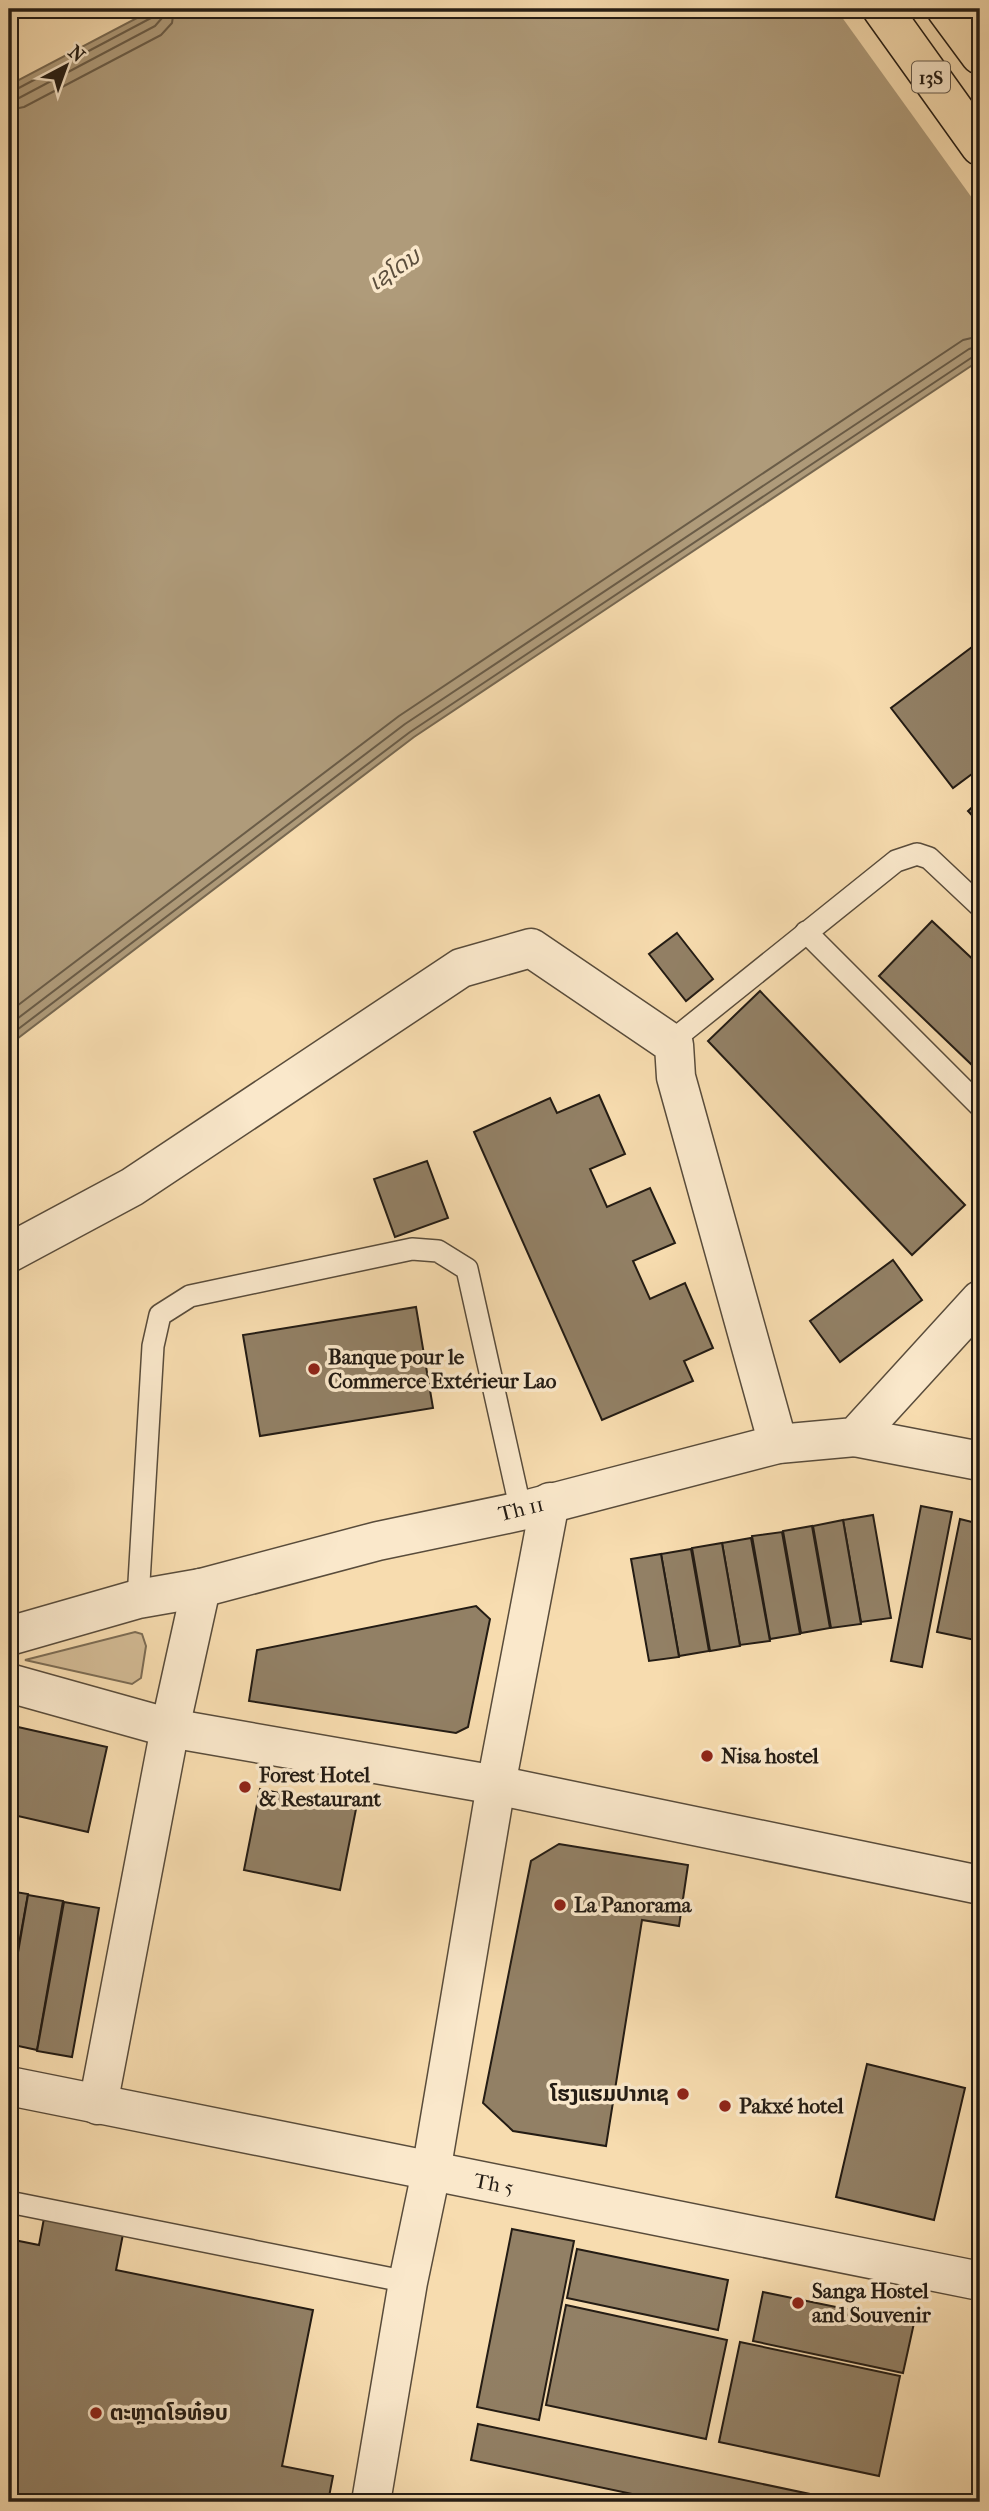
<svg xmlns="http://www.w3.org/2000/svg" width="989" height="2511" viewBox="0 0 989 2511" font-family="'IM FELL French Canon','Noto Sans Lao',serif">
<style>
.green{fill:#d3bb95;stroke:#7c6c54;stroke-width:2}
.water{fill:#af9b7a;stroke:#776851;stroke-width:2}
.pier{fill:#f7dcaf}
.lines{fill:none;stroke-linecap:round;stroke-linejoin:round}
.shore{stroke:#6a5c47;stroke-width:2}
.building{fill:#928065;stroke:#241c14;stroke-width:2}
.lane-casing{stroke:#594c3b;stroke-width:24}
.street-casing{stroke:#594c3b;stroke-width:41}
.highway-casing{stroke:#241c14;stroke-width:41}
.lane{stroke:#fae8cb;stroke-width:21}
.street{stroke:#fae8cb;stroke-width:38}
.highway{stroke:#f7dcaf;stroke-width:38}
.poi-dot{fill:#8f2418;stroke:#fae8cb;stroke-width:2.5}
.labels{text-anchor:middle;stroke-width:7;stroke-linejoin:round;paint-order:stroke}
.shield{fill:#fae8cb;stroke:#64594b;stroke-width:2}
.shield-label{font-size:19px;font-weight:bold;fill:#241c14}
.poi-label{font-size:21px;font-weight:bold;fill:#241c14;stroke:#fae8cb;text-anchor:start}
.street-label{font-size:21px;fill:#241c14;stroke:#fae8cb}
.water-label{font-size:23px;font-style:italic;fill:#5c4f3d;stroke:#fae8cb}
</style>
<rect width="100%" height="100%" fill="#f7dcaf"/>
<filter id="stains"><feTurbulence type="fractalNoise" baseFrequency=".00286" numOctaves="4"/><feColorMatrix values="0 0 0 0 .2 0 0 0 0 .09 0 0 0 0 .02 0 0 0 .5 -.17"/></filter>
<radialGradient id="worn" r=".72"><stop offset=".6" stop-color="#630" stop-opacity="0"/><stop offset="1" stop-color="#630" stop-opacity=".3"/></radialGradient>
<!-- green -->
<path class="green" d="M135,1632L142,1634L146,1646L141,1678L132,1684L25,1660Z"/>
<!-- water -->
<path class="water" d="M154,9H980V360L414,737L9,1045V85Z"/>
<!-- pier -->
<path class="pier" d="M836,9H956L980,43V209Z"/>
<g class="lines">
<!-- shore -->
<g class="shore">
<path d="M9,91L15,90L151,18L155,9"/>
<path d="M9,100L19,98L155,26L162,18L164,9"/>
<path d="M9,110L24,107L161,35L172,23L174,9"/>
<path d="M9,1012L399,716L963,340L980,336"/>
<path d="M9,1025L405,724L969,349L980,346"/>
<path d="M9,1036L410,732L974,356L980,355"/>
</g>
</g>
<!-- building -->
<g class="building">
<path d="M980,641V768L953,788L891,708Z"/>
<path d="M980,800V824L968,811Z"/>
<path d="M932,921L980,966V1059L973,1066L879,976Z"/>
<path d="M677,933L713,979L686,1001L649,954Z"/>
<path d="M760,991L965,1205L912,1255L708,1041Z"/>
<path d="M599,1095L625,1154L590,1169L607,1207L650,1188L675,1243L633,1261L650,1299L685,1283L713,1348L684,1361L693,1381L602,1420L474,1132L550,1098L557,1113Z"/>
<path d="M427,1161L448,1218L395,1237L374,1179Z"/>
<path d="M893,1260L922,1300L840,1362L810,1321Z"/>
<path d="M416,1307L433,1408L260,1436L243,1335Z"/>
<path d="M921,1506L952,1512L922,1667L891,1661Z"/>
<path d="M873,1515L891,1618L861,1622L843,1520Z"/>
<path d="M960,1519L980,1524V1641L937,1632Z"/>
<path d="M843,1520L861,1624L831,1628L813,1526Z"/>
<path d="M812,1526L830,1628L801,1633L783,1531Z"/>
<path d="M782,1532L800,1634L770,1639L752,1536Z"/>
<path d="M751,1538L770,1641L740,1645L722,1543Z"/>
<path d="M722,1543L740,1646L710,1651L692,1548Z"/>
<path d="M691,1549L709,1651L679,1656L661,1554Z"/>
<path d="M661,1554L679,1657L649,1661L631,1559Z"/>
<path d="M476,1606L490,1619L468,1727L456,1733L249,1701L257,1650Z"/>
<path d="M9,1725L107,1747L88,1832L9,1814Z"/>
<path d="M260,1789L356,1809L340,1890L244,1870Z"/>
<path d="M559,1844L688,1865L679,1926L642,1920L606,2146L513,2131L483,2103L531,1861Z"/>
<path d="M9,1891L28,1894L9,2000Z"/>
<path d="M28,1895L63,1901L37,2050L9,2044V2004Z"/>
<path d="M64,1902L99,1908L72,2057L37,2051Z"/>
<path d="M867,2064L965,2088L934,2220L836,2197Z"/>
<path d="M45,2213L124,2229L116,2270L313,2310L282,2466L333,2476L328,2502H9V2239L39,2245Z"/>
<path d="M512,2229L574,2241L539,2420L477,2407Z"/>
<path d="M577,2249L728,2280L718,2330L567,2298Z"/>
<path d="M763,2292L914,2323L903,2373L753,2341Z"/>
<path d="M566,2305L727,2340L706,2439L546,2405Z"/>
<path d="M740,2342L900,2376L879,2476L719,2442Z"/>
<path d="M478,2424L848,2502H670L471,2460Z"/>
</g>
<g class="lines">
<!-- lane casing -->
<g class="lane-casing">
<g id="lane">
<path d="M806,932L980,1106"/>
<path d="M674,1045L683,1032L896,861L917,854L929,858L980,906"/>
<path d="M138,1599L153,1346L160,1315L190,1296L412,1249L438,1251L467,1269L521,1511"/>
<path d="M9,2202L408,2282"/>
</g>
</g>
<!-- street casing -->
<g class="street-casing">
<g id="street">
<path d="M9,1253L132,1187L461,968L531,948L674,1045L676,1077L778,1444"/>
<path d="M855,1437L980,1461"/>
<path d="M9,1636L138,1599L201,1588L378,1541L521,1511L778,1444L855,1437L980,1300"/>
<path d="M9,1683L170,1728L496,1785L980,1885"/>
<path d="M9,2086L980,2281"/>
<path d="M98,2105L170,1728L201,1588"/>
<path d="M371,2502L408,2282L431,2172L496,1785L550,1502"/>
</g>
</g>
<!-- highway casing -->
<g class="highway-casing">
<g id="highway">
<path d="M882,9L980,146"/>
<path d="M946,9L980,55"/>
</g>
</g>
<!-- lane -->
<use href="#lane" class="lane"/>
<!-- street -->
<use href="#street" class="street"/>
<!-- highway -->
<use href="#highway" class="highway"/>
</g>
<!-- markers -->
<g class="poi-dot">
<circle cx="314" cy="1369" r="7"/>
<circle cx="707" cy="1756" r="7"/>
<circle cx="245" cy="1787" r="7"/>
<circle cx="560" cy="1905" r="7"/>
<circle cx="683" cy="2094" r="7"/>
<circle cx="725" cy="2106" r="7"/>
<circle cx="798" cy="2303" r="7"/>
<circle cx="96" cy="2413" r="7"/>
</g>
<g class="labels">
<!-- shield labels -->
<rect class="shield" x="912" y="61.5" width="38" height="31" rx="5"/>
<g class="shield-label">
<text x="931" y="84">13S</text>
</g>
<!-- poi labels -->
<g class="poi-label">
<text x="328" y="1364">Banque pour le<tspan x="328" dy="24">Commerce Extérieur Lao</tspan></text>
<text x="721" y="1763">Nisa hostel</text>
<text x="259" y="1782">Forest Hotel<tspan x="259" dy="24">&amp; Restaurant</tspan></text>
<text x="574" y="1912">La Panorama</text>
<text x="669" y="2101" text-anchor="end">ໂຮງແຮມປາກເຊ</text>
<text x="739" y="2113">Pakxé hotel</text>
<text x="812" y="2298">Sanga Hostel<tspan x="812" dy="24">and Souvenir</tspan></text>
<text x="110" y="2420">ຕະຫຼາດໂອທ໋ອບ</text>
</g>
<!-- street labels -->
<g class="street-label">
<text transform="translate(521 1509) rotate(-14)" y="7">Th 11</text>
<text transform="translate(494 2184) rotate(11)" y="7">Th 5</text>
</g>
<!-- water labels -->
<g class="water-label">
<text transform="translate(394 269) rotate(-34)" y="8">ເຊໂດນ</text>
</g>
</g>
<!-- margin -->
<rect width="989" height="2511" fill="none" stroke="#f7dcaf" stroke-width="35"/>
<rect x="10" y="10" width="968" height="2490" fill="none" stroke="#241c14" stroke-width="3.5"/>
<rect x="18" y="18" width="954" height="2476" fill="none" stroke="#241c14" stroke-width="2"/>
<!-- north arrow -->
<g transform="translate(66 66) rotate(41)" stroke="#fae8cb" stroke-width="5" paint-order="stroke">
<path d="M0-5L12 26L0 18L-12 26Z" fill="#241c14"/>
<text y="-10" font-size="19" font-weight="bold" text-anchor="middle" fill="#241c14">N</text>
</g>
<rect width="100%" height="100%" filter="url(#stains)"/>
<rect width="100%" height="100%" fill="url(#worn)"/>
</svg>
